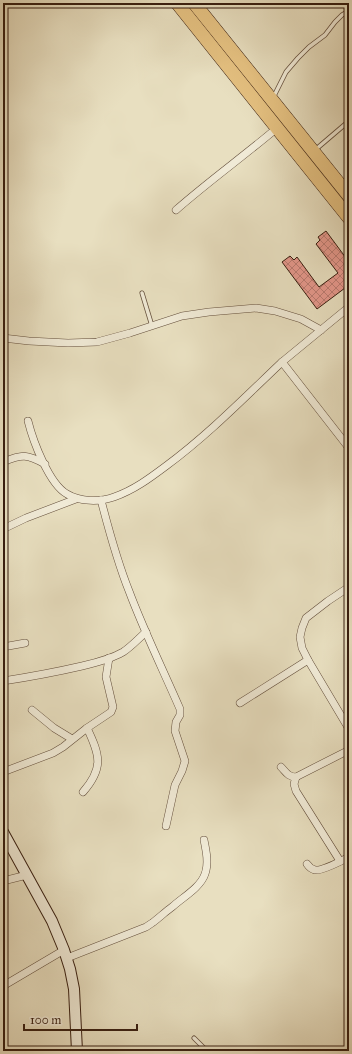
<svg xmlns="http://www.w3.org/2000/svg" width="352" height="1054" viewBox="0 0 352 1054" font-family="'IM FELL Great Primer',serif">
<style>
.building{fill:url(#building-cross-hatch);stroke:#371d0f}
.lines{fill:none;stroke-linecap:round;stroke-linejoin:round}
.lane-casing{stroke:#634e3b;stroke-width:5}
.street-casing{stroke:#634e3b;stroke-width:8}
.secondary-casing{stroke:#371d0f;stroke-width:12}
.highway-casing{stroke:#371d0f;stroke-width:14}
.lane{stroke:#f0ead6;stroke-width:3.5}
.street{stroke:#f0ead6;stroke-width:7}
.secondary{stroke:#f0ead6;stroke-width:10}
.highway{stroke:#e4c080;stroke-width:13}
</style>
<defs>
<pattern id="building-cross-hatch" width="8" height="8" patternUnits="userSpaceOnUse"><rect width="8" height="8" fill="#e4978b"/><path d="M0 0l8 8M0 8l8-8" fill="none" stroke="#ba7b70"/></pattern>
</defs>
<rect width="100%" height="100%" fill="#e8dfc0"/>
<filter id="stains"><feTurbulence type="fractalNoise" baseFrequency=".005" numOctaves="4"/><feColorMatrix values="0 0 0 0 .2 0 0 0 0 .09 0 0 0 0 .02 0 0 0 .5 -.17"/></filter>
<radialGradient id="worn" r=".72"><stop offset=".6" stop-color="#630" stop-opacity="0"/><stop offset="1" stop-color="#630" stop-opacity=".3"/></radialGradient>
<!-- building -->
<path class="building" d="M326,231L349,262V285L317,309L282,262L290,256L294,260L297,257L319,287L338,273L316,244L320,240L318,237Z"/>
<g class="lines">
<!-- lane casing -->
<g class="lane-casing">
<g id="lane">
<path d="M273,98L286,72L298,58L309,47L325,35L335,22L342,15L349,11"/>
<path d="M315,150L349,121"/>
<path d="M142,293L152,326"/>
<path d="M194,1038L207,1051"/>
</g>
</g>
<!-- street casing -->
<g class="street-casing">
<g id="street">
<path d="M176,210C209,181 244,156 277,128"/>
<path d="M349,307L282,362L349,448"/>
<path d="M3,338L29,341L68,343L97,342L130,333L182,316L209,312L256,308L275,311L301,319L321,330"/>
<path d="M28,421C33,441 49,484 67,494C80,502 100,502 114,497C134,490 150,478 166,466C208,435 244,398 282,362"/>
<path d="M3,462C22,454 27,454 45,464"/>
<path d="M101,500C109,531 117,561 129,591C144,631 163,670 180,709V715L176,722L175,731L185,761L182,771L175,785L166,826"/>
<path d="M3,529L26,518L76,499"/>
<path d="M349,587L328,601L306,618L302,628L300,637L302,648L308,660L349,729"/>
<path d="M3,647L25,643"/>
<path d="M3,681C29,677 56,672 82,666C95,663 111,659 123,652C131,647 138,639 146,632"/>
<path d="M240,703L308,660"/>
<path d="M32,710L54,728L72,739"/>
<path d="M281,767C286,772 288,777 296,777L349,750"/>
<path d="M3,772L53,753L63,747L87,728L111,712L113,707L106,677L109,658"/>
<path d="M296,777L294,784L296,791L340,861"/>
<path d="M83,792C104,768 100,755 87,728"/>
<path d="M307,864C309,867 311,869 315,870C323,871 341,861 349,857"/>
<path d="M3,881L27,875"/>
<path d="M67,958L146,927L152,923C159,918 165,912 172,907C183,897 200,888 205,874C209,863 206,850 204,840"/>
<path d="M3,986L64,950"/>
</g>
</g>
<!-- secondary casing -->
<g class="secondary-casing">
<path id="secondary" d="M3,832L52,921L64,950L70,969L74,989L77,1051"/>
</g>
<!-- highway casing -->
<g class="highway-casing">
<g id="highway">
<path d="M177,3L349,218"/>
<path d="M194,3L349,196"/>
</g>
</g>
<!-- lane -->
<use href="#lane" class="lane"/>
<!-- street -->
<use href="#street" class="street"/>
<!-- secondary -->
<use href="#secondary" class="secondary"/>
<!-- highway -->
<use href="#highway" class="highway"/>
</g>
<!-- margin -->
<rect width="352" height="1054" fill="none" stroke="#e8dfc0" stroke-width="16"/>
<rect x="4" y="4" width="344" height="1046" fill="none" stroke="#371d0f" stroke-width="2"/>
<rect x="8" y="8" width="336" height="1038" fill="none" stroke="#371d0f"/>
<!-- scale -->
<path d="M24 1024v6h113v-6" fill="none" stroke="#371d0f" stroke-width="2"/>
<text x="30" y="1024" font-size="12" fill="#371d0f" stroke="#f0ead6" stroke-width="3" paint-order="stroke">100 m</text>
<rect width="100%" height="100%" filter="url(#stains)"/>
<rect width="100%" height="100%" fill="url(#worn)"/>
</svg>
